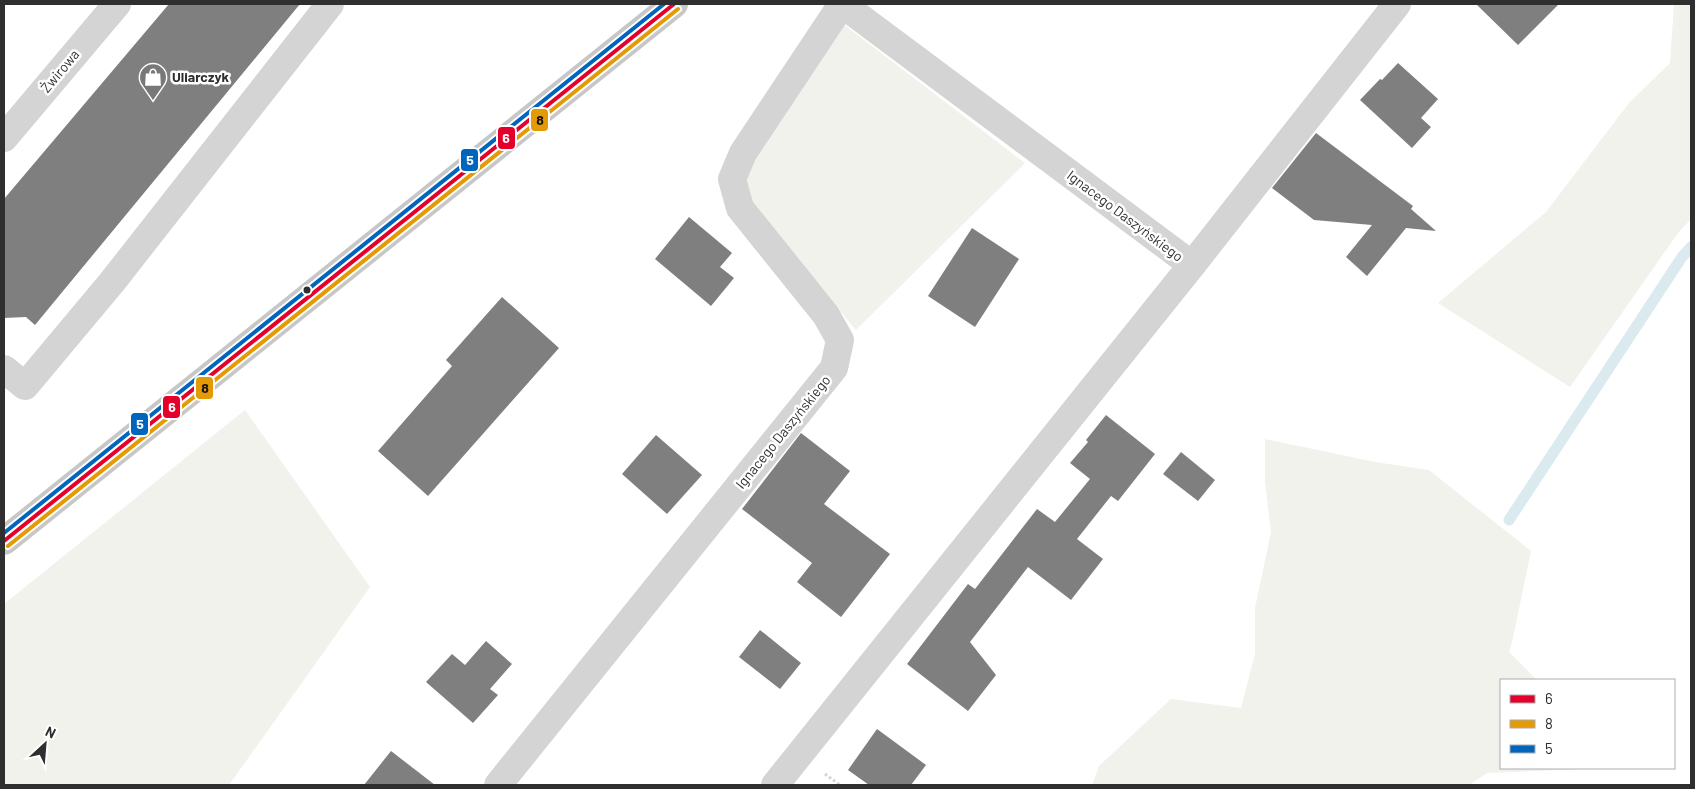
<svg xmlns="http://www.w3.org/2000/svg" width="1695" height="789" viewBox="0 0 1695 789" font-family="Barlow,sans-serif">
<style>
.green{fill:#f1f2ec}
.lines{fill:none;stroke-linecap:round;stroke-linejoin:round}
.stream{stroke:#daeaee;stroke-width:11}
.building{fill:#7f7f7f}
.path{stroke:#d3d3d3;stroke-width:3;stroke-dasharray:2.5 2.5;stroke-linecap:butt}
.minor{stroke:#d4d4d4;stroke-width:28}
.major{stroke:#c7c7c7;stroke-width:28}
.bus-1-casing{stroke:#fff;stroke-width:8}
.bus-2-casing{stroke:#fff;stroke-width:8}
.bus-3-casing{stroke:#fff;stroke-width:8}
.bus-1{stroke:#e4002b;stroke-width:4}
.bus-2{stroke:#e39a05;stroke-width:4}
.bus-3{stroke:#0065bd;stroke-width:4}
.bus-dot{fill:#2f2f2f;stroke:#fff;stroke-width:2}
.labels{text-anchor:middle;stroke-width:5;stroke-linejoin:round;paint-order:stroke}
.street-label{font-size:14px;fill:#2f2f2f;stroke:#fff}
.poi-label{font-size:14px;font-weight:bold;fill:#2f2f2f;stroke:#fff;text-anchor:start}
.line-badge{stroke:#fff;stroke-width:2}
.badge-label{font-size:14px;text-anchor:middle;font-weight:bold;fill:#fff}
.pale-badge-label{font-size:14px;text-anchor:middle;font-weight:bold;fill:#111}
</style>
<rect width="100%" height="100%" fill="#fff"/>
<!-- green -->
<g class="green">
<path d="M1674,4H1691V219L1678,233L1570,387L1438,303L1546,212L1629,103L1670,63Z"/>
<path d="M842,23L1025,163L856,330L747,198L743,169Z"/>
<path d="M245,410L370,587L229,785H4V604Z"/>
<path d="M1265,439L1375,462L1429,470L1531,551L1513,638L1509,652L1537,680H1501V768L1583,769L1487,773L1469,785H1092L1099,766L1171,699L1241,708L1255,654V608L1271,532L1265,482Z"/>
</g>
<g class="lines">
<!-- stream -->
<path class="stream" d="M1509,520L1682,257L1691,247"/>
</g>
<!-- building -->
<g class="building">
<path d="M169,4H300L35,325L26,317L4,318V199Z"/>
<path d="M1476,4H1559L1518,45Z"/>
<path d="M1398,63L1438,99L1421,118L1431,127L1412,148L1360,100L1380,79L1382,80Z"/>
<path d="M1316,133L1413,206L1411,209L1436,231L1406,228L1367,276L1346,257L1372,225L1314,220L1272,188Z"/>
<path d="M689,217L732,253L720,267L734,278L711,306L655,259Z"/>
<path d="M972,228L1019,259L975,327L928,296Z"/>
<path d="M502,297L559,348L428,496L378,451L452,366L446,360Z"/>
<path d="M1106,415L1155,454L1118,501L1111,496L1077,539L1103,559L1071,600L1028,567L970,642L996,675L968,711L907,664L968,584L975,589L1037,509L1055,522L1090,479L1070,463L1088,442L1086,440Z"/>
<path d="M801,433L850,471L824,504L890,554L841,617L797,582L812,563L742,509Z"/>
<path d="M656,435L702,475L667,514L622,474Z"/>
<path d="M1181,452L1215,480L1198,501L1163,474Z"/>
<path d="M760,630L801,663L780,689L739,657Z"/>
<path d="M486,641L512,664L490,689L498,695L473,723L426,682L452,654L465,665Z"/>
<path d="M877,729L926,765L911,785H869L848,770Z"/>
<path d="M391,751L435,785H364Z"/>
</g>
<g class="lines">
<!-- path -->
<path class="path" d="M825,774L840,785"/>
<!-- minor -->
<g class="minor">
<path d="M842,4L1192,265"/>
<path d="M4,138L117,4"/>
<path d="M4,369L25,386L112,282L330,4"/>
<path d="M498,785L834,368L840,340L826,315L740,208L732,179L743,153L842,4"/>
<path d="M775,785L1192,265L1397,4"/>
</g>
<!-- major -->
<path class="major" d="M4,541L674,4"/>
<!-- bus-1 casing -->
<g class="bus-1-casing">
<path id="bus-1" d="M4,541L674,4"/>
</g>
<!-- bus-2 casing -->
<g class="bus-2-casing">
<path id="bus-2" d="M8,546L678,9"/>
</g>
<!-- bus-3 casing -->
<g class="bus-3-casing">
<path id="bus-3" d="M4,533L664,4"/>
</g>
<!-- bus-1 -->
<use href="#bus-1" class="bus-1"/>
<!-- bus-2 -->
<use href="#bus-2" class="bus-2"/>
<!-- bus-3 -->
<use href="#bus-3" class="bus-3"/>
</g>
<!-- icons -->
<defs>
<g id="shop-pin" transform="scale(1.4375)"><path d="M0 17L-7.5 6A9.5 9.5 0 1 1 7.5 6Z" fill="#787878" stroke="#fff"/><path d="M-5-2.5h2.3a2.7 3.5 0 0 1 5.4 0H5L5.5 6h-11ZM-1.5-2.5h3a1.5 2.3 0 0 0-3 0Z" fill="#fff"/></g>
</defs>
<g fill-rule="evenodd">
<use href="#shop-pin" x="153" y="77"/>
</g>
<!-- markers -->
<circle class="bus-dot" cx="307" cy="290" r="4.5"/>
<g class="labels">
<!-- street labels -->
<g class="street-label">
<text transform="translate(60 71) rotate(-50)" y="5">Żwirowa</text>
<text transform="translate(1125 216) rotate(37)" y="5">Ignacego Daszyńskiego</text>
<text transform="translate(783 432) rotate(-51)" y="5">Ignacego Daszyńskiego</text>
</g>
<!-- poi labels -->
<g class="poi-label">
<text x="172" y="82">Uliarczyk</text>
</g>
</g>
<g class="line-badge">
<rect x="530" y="108" width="19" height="24" rx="5" fill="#e39a05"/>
<rect x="497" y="126" width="19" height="24" rx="5" fill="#e4002b"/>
<rect x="460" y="148" width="19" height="24" rx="5" fill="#0065bd"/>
<rect x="195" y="376" width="19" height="24" rx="5" fill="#e39a05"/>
<rect x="162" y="395" width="19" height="24" rx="5" fill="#e4002b"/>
<rect x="130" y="412" width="19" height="24" rx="5" fill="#0065bd"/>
</g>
<g class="badge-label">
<text x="506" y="143">6</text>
<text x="470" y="165">5</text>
<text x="172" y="412">6</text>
<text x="140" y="429">5</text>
</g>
<g class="pale-badge-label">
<text x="540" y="125">8</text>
<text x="205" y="393">8</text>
</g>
<!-- border -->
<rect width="1695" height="789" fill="none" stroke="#2f2f2f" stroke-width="10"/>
<!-- legend -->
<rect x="1500" y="679" width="175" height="90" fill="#ffffff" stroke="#acacac"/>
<rect x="1510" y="695" width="25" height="8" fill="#e4002b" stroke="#acacac"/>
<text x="1545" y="704" font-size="15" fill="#2f2f2f">6</text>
<rect x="1510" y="720" width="25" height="8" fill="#e39a05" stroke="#acacac"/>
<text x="1545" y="729" font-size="15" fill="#2f2f2f">8</text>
<rect x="1510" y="745" width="25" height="8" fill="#0065bd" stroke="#acacac"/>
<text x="1545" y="754" font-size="15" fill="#2f2f2f">5</text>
<!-- north arrow -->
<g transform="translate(45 744) rotate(26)" stroke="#ffffff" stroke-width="4" paint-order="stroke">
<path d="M0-4L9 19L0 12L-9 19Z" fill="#2f2f2f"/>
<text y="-8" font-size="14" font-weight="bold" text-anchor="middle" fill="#2f2f2f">N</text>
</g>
</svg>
